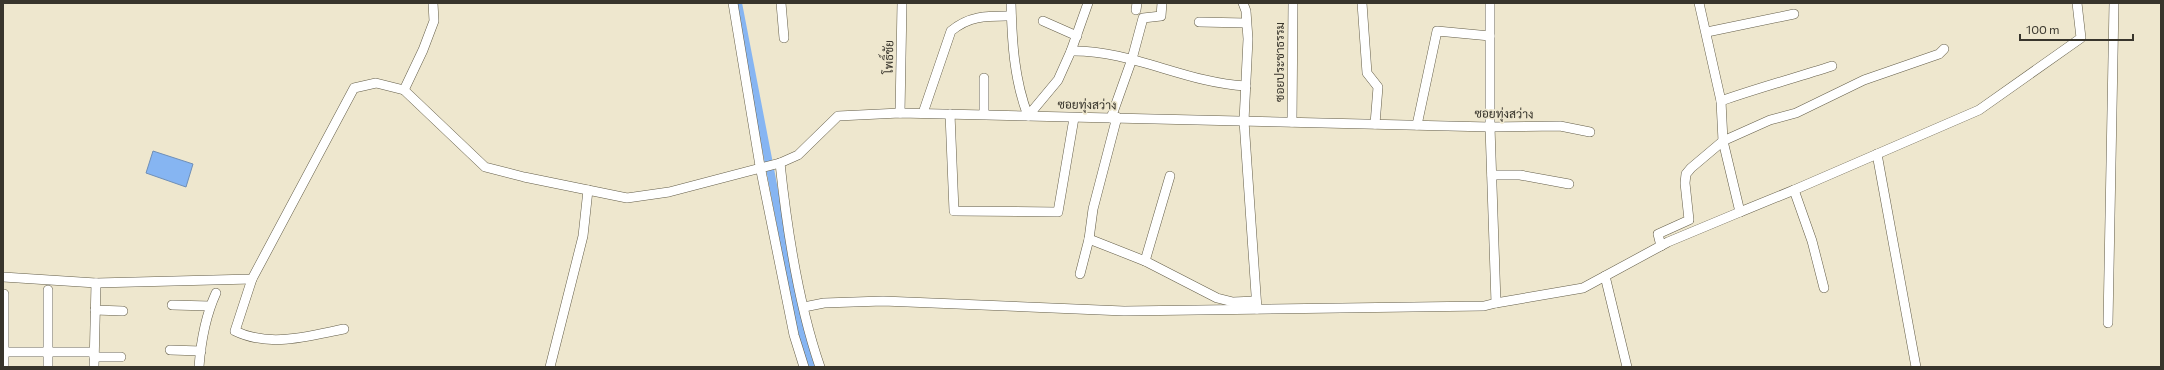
<svg xmlns="http://www.w3.org/2000/svg" width="2164" height="370" viewBox="0 0 2164 370" font-family="Commissioner,Sarabun,sans-serif">
<style>
.water{fill:#86b5f2;stroke:#6f8fb7}
.lines{fill:none;stroke-linecap:round;stroke-linejoin:round}
.canal{stroke:#86b5f2;stroke-width:8}
.minor-casing{stroke:#635d48;stroke-width:10}
.minor{stroke:#fff;stroke-width:9}
.labels{text-anchor:middle;stroke-width:3.5;stroke-linejoin:round;paint-order:stroke}
.street-label{font-size:12px;fill:#38352c;stroke:#eee7ce}
</style>
<rect width="100%" height="100%" fill="#eee7ce"/>
<!-- water -->
<path class="water" d="M153,151L193,164L186,187L146,173Z"/>
<g class="lines">
<!-- canal -->
<path class="canal" d="M738,3L801,330L812,367"/>
<!-- minor casing -->
<g class="minor-casing">
<g id="minor">
<path d="M733,3L760,166L794,335L804,367"/>
<path d="M781,3L784,38"/>
<path d="M1011,3C1012,42 1014,79 1028,116L1058,80L1071,51L1088,3"/>
<path d="M1243,3L1246,11L1248,39L1244,121L1257,309"/>
<path d="M1362,3L1367,73L1378,87L1375,124"/>
<path d="M1136,10L1137,3"/>
<path d="M1043,21L1077,36"/>
<path d="M1199,22L1246,23"/>
<path d="M1707,32L1794,14"/>
<path d="M1071,51C1132,50 1185,83 1246,86"/>
<path d="M404,90L423,50L434,21L433,3"/>
<path d="M1721,101C1758,88 1795,78 1832,66"/>
<path d="M900,113L902,3"/>
<path d="M923,113L951,31C970,15 988,16 1011,16"/>
<path d="M950,114L954,211L1058,212L1074,118"/>
<path d="M984,114V78"/>
<path d="M1111,118L1132,59L1143,18L1161,16L1162,3"/>
<path d="M1292,122L1293,3"/>
<path d="M1417,125L1437,31L1490,36"/>
<path d="M1877,154L1916,367"/>
<path d="M780,163C787,230 798,303 820,367"/>
<path d="M1492,175H1520L1569,184"/>
<path d="M1794,190L1979,110L2081,38L2077,3"/>
<path d="M1740,212L1794,190L1812,241L1824,288"/>
<path d="M1089,239L1145,261L1217,298L1233,302L1256,301"/>
<path d="M1661,246L1658,234L1689,220L1685,183L1686,174L1691,168L1723,141L1770,120L1796,113L1864,80L1939,54L1944,49"/>
<path d="M1145,261L1170,176"/>
<path d="M1080,274L1089,239L1093,209L1117,117"/>
<path d="M1605,276L1627,367"/>
<path d="M3,277L96,283L252,279L354,88L376,83L404,90L485,167L524,177L627,198L669,192L780,163L798,155L838,116L900,113L1490,127L1560,126L1590,132"/>
<path d="M252,279L235,331C270,348 308,336 344,329"/>
<path d="M1496,303L1583,288L1668,242L1740,212L1723,141L1721,101L1699,3"/>
<path d="M172,305L210,306"/>
<path d="M804,307L824,303L883,301L1124,311L1484,306L1496,303L1490,127V3"/>
<path d="M95,310L123,311"/>
<path d="M2108,323L2114,3"/>
<path d="M170,350L201,351"/>
<path d="M4,352H93"/>
<path d="M94,357H121"/>
<path d="M4,367V294"/>
<path d="M48,367V290"/>
<path d="M94,367L96,283"/>
<path d="M199,367C201,340 205,317 216,293"/>
<path d="M550,367L583,236L588,190"/>
</g>
</g>
<!-- minor -->
<use href="#minor" class="minor"/>
</g>
<g class="labels">
<!-- street labels -->
<g class="street-label">
<text transform="translate(889 57) rotate(-89)" y="4">โพธิ์ชัย</text>
<text transform="translate(1280 62) rotate(-90)" y="4">ซอยประชาธรรม</text>
<text transform="translate(1087 105) rotate(1)" y="4">ซอยทุ่งสว่าง</text>
<text transform="translate(1504 114) rotate(1)" y="4">ซอยทุ่งสว่าง</text>
</g>
</g>
<!-- border -->
<rect width="2164" height="370" fill="none" stroke="#38352c" stroke-width="8"/>
<!-- scale -->
<path d="M2020 34v6h113v-6" fill="none" stroke="#38352c" stroke-width="2"/>
<text x="2026" y="34" font-size="12" fill="#38352c" stroke="#eee7ce" stroke-width="3" paint-order="stroke">100 m</text>
</svg>
